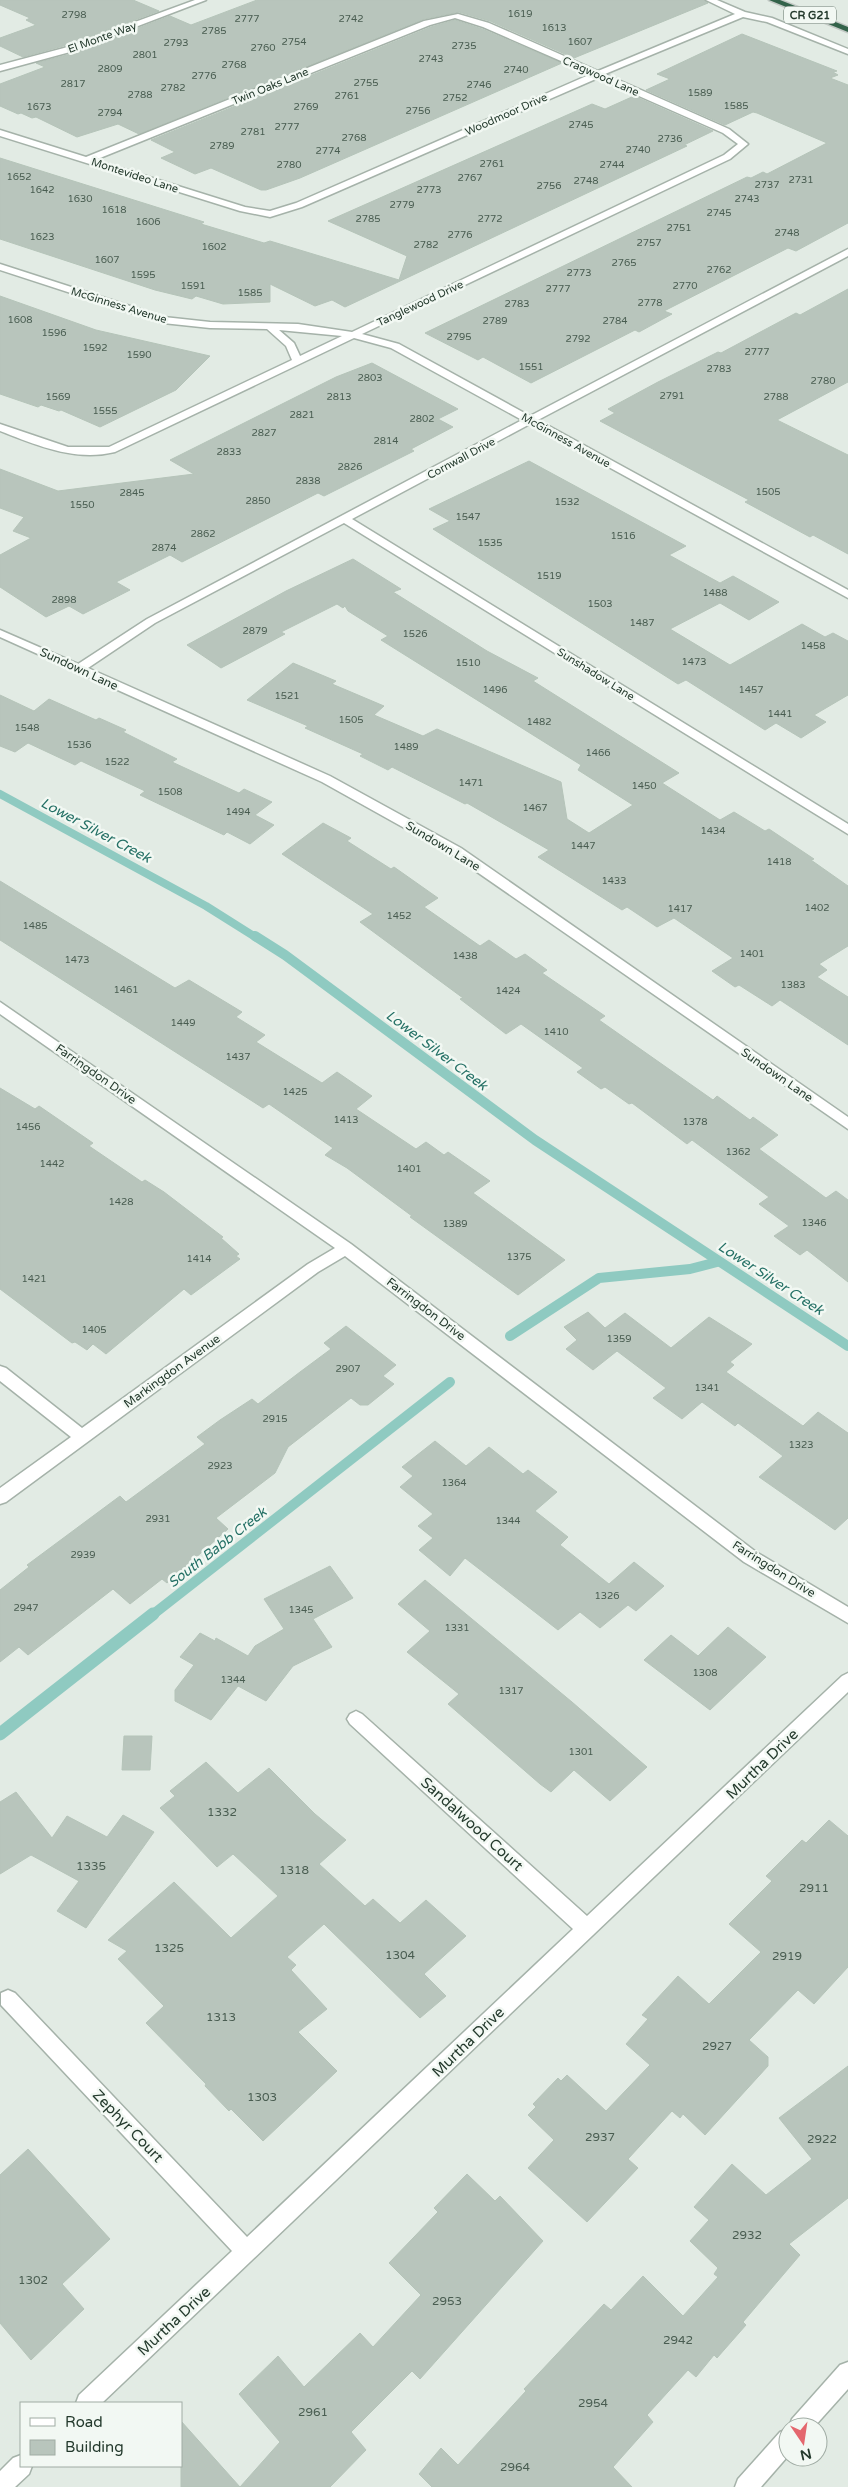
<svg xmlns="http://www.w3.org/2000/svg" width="848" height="2487" viewBox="0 0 848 2487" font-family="'Varela Round',sans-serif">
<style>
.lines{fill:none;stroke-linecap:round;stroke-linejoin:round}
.stream-far2{stroke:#8fcac1;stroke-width:8}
.stream-far1{stroke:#8fcac1;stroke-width:10}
.stream{stroke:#8fcac1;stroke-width:13}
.building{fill:#b8c5bc;stroke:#b5c4b9}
.street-casing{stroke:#a5b2a9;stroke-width:3}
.highway-casing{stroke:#c2c8c4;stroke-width:3}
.street{fill:#fff;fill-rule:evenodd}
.highway{fill:#33634a;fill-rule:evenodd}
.labels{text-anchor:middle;stroke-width:5;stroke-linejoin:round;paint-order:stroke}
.number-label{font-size:10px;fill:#495d51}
.shield{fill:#f2f8f3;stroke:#627368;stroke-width:1}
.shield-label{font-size:11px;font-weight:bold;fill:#243a2d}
.far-street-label{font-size:11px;fill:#243a2d;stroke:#f2f8f3}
.street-label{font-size:12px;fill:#243a2d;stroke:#f2f8f3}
.near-number-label{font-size:12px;fill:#495d51}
.water-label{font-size:14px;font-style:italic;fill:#247065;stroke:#f2f8f3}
.near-street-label{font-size:15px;fill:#243a2d;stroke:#f2f8f3}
</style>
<rect width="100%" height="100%" fill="#e2ebe4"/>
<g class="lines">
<!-- stream-far2 -->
<path class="stream-far2" d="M0,794L206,906L257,938"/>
<!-- stream-far1 -->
<g class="stream-far1">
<path d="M255,936L285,955L535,1140L848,1346"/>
<path d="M510,1336L599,1278L690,1269L717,1262"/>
<path d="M151,1616L450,1382"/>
</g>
<!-- stream -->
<path class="stream" d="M0,1734L153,1614"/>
</g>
<!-- building -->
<g class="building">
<path d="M0,0H133L159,11L63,46L23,57L0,46V38L36,25L26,20L30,18L0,5Z"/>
<path d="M257,0H704L708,3L574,58L490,21L459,12L424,19L139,134L118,124L77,137L36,117L32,118L21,113L18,114L0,106V84L45,67L36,63L71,54L170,16L191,25Z"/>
<path d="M455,20L482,29L562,63L300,178L266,190H261L211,168L195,174L161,158L175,152L151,140L431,27Z"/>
<path d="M742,34L837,71L833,72L838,75L830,78L848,85V223L796,251L788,248L664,311L672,314L639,332L635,330L531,383L483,357L478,360L425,333L747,177L751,178L763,172L767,174L827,143L757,113L753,112L725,125L646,90L670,79L657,74Z"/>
<path d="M634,96L713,131L684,145L687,146L345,307L332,300L315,306L270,284V302L223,304L196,296L192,299L155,290L0,239V158L204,222L201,224L264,243L270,241L399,280L407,256L328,221L592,104L605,109Z"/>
<path d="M848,289V382L777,420L848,455V554L813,535L810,537L745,502L749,500L600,421L615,413L608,409L658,382L718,352L721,353L796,313L800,315Z"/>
<path d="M0,296L96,330L210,356L176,390L100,427L61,410L59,411L41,405L38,407L0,394Z"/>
<path d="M372,363L458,409L438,419L453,427L411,449L414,451L324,496L318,493L182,562L170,555L116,582L130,590L83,614L69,606L46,617L0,587V555L31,538L13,531L24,517L0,508V469L58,491L194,474L170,460L336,377Z"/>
<path d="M529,461L686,546L669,555L720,583L733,576L779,602L749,620L720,603L670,629L730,665L802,624L825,637L833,633L848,641V695L814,715L826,722L801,738L776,723L765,730L686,680L678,684L433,529L450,521L429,509Z"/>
<path d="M353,559L401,589L393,592L487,651L538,678L533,681L679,773L662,783L720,820L734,812L765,831L769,829L814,859L811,860L848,886V946L819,964L827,970L817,977L848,997V1045L780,1000L772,1006L739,985L735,987L712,971L733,958L674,918L657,927L627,907L622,910L538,857L549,850L467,803L465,804L392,767L388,770L360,756L363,754L305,728L308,726L247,700L293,663L336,681L332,684L384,706L374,715L423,736L437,729L561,782L567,819L589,833L633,805L578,770L581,765L381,640L388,636L348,611L345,606L343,608L337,604L281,632L285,634L221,668L187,645L286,591Z"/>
<path d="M0,695L34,711L49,699L96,720L99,718L126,730L123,732L177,759L172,762L239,793L244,789L272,802L255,815L274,825L250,844L227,832L224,835L140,795L145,791L81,761L75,765L28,743L15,752L0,746Z"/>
<path d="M323,823L351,838L347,841L391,869L394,867L438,898L424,907L480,946L489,940L516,959L525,954L547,970L542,973L605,1016L599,1020L713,1100L717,1096L750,1120L753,1117L778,1135L759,1149L826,1198L836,1191L848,1200V1282L807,1250L800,1255L774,1236L789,1226L759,1204L769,1197L692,1140L687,1144L632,1103L629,1104L605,1087L601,1089L577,1072L583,1068L521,1024L506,1034L460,999L463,998L360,922L373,914L282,854Z"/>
<path d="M0,881L175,988L189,980L242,1012L236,1017L265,1035L256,1042L322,1083L337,1072L372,1096L356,1109L416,1149L426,1142L444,1155L448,1152L490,1181L473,1193L565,1260L518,1295L410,1217L412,1216L347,1168L325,1155L333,1148L269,1104L263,1108L0,940Z"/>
<path d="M0,1088L35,1109L39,1106L93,1143L89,1146L142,1182L145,1180L164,1192L223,1237L221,1238L239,1254L236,1256L240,1259L191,1295L184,1289L106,1354L93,1344L87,1350L75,1342L72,1343L0,1289Z"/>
<path d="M588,1312L605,1328L625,1313L671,1348L709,1317L752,1344L730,1362L734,1365L726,1372L803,1426L818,1412L848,1433V1518L835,1530L759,1477L783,1456L738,1423L735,1426L702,1402L682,1419L653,1398L666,1388L617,1351L593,1370L566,1349L577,1340L564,1327Z"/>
<path d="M346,1326L396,1365L383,1376L394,1384L368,1405H360L351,1398L288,1447L275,1473L216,1518L228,1529L167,1583L162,1579L130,1604L113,1589L28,1655L19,1647L0,1662V1590L29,1567L27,1565L120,1496L126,1502L205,1444L197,1437L220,1420L252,1399L258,1404L300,1372L331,1349L324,1343Z"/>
<path d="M435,1441L466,1466L489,1447L523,1474L528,1470L557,1492L535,1511L568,1537L560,1545L609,1584L634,1562L664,1586L636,1611L628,1605L600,1628L580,1612L558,1630L465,1558L450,1576L419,1550L433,1538L418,1526L433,1514L400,1487L413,1476L402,1467Z"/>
<path d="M330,1566L353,1598L313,1619L332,1647L293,1666L266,1701L238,1686L211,1720L175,1701V1690L194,1665L180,1657L200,1633L215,1641L216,1638L248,1656L255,1646L284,1629L264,1599Z"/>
<path d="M425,1580L572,1702L647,1767L610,1801L574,1770L551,1792L540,1784L448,1704L459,1694L407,1652L430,1631L398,1604Z"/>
<path d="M728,1627L766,1657L710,1710L644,1660L671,1635L698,1656Z"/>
<path d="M124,1736H152L150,1770H122Z"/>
<path d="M206,1762L238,1793L269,1768L315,1814L346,1840L319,1864L365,1906L373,1899L400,1923L426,1900L466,1936L424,1974L446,1996L420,2018L324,1924L287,1957L296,1965L291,1970L327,2009L298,2032L337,2071L263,2141L231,2109L229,2111L205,2086L206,2084L146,2023L164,2006L118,1959L127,1951L108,1940L174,1882L231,1938L278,1896L233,1854L217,1867L160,1808L175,1796L170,1791Z"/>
<path d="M16,1792L52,1838L67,1816L107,1837L123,1815L154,1832L86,1928L57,1911L79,1881L31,1855L0,1874V1802Z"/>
<path d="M829,1820L848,1836V1967L814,2004L798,1990L749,2040L768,2057V2066L705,2135L683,2114L680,2118L672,2111L628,2159L638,2168L587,2222L528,2168L554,2140L528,2115L536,2107L533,2104L558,2078L561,2081L567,2075L606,2111L650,2065L626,2044L648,2019L642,2015L678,1976L709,2004L761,1952L729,1924L772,1881L766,1876L802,1840L806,1843Z"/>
<path d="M848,2066V2198L789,2244L800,2255L743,2322L746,2325L717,2358L714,2355L696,2377L688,2370L647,2415L653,2422L613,2467L632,2487H432L419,2474L441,2448L458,2465L526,2391L524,2389L604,2304L611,2310L643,2276L683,2316L718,2277L714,2274L718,2268L690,2241L709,2220L694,2207L732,2164L766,2195L812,2159L779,2118Z"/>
<path d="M28,2149L110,2239L62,2284L84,2309L31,2360L0,2323V2175Z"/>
<path d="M467,2174L495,2201L500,2196L543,2241L420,2379L412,2371L351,2432L366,2450L330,2487H181V2421L240,2487L280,2442L239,2394L278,2356L304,2387L360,2333L373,2347L421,2295L389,2263L438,2212L434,2208Z"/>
</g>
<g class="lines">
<!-- street casing -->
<g class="street-casing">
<g id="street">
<path d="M195,0H206L70,52L0,71V65L64,48Z"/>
<path d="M706,0H717L745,12L772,18L848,49V54L767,22L743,17L605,74L729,129L748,144L730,159L362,334L399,344L530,416L848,249V256L538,420L848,590V598L530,424L352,519L848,824V834L344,523L155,623L88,668L330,776L461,848L848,1117V1129L451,854L322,782L0,637V630L78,664L147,619L522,420L391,348L354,338L115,452C75,462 36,445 0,431V424L68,447H109L292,360L286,346L267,329L210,328L163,323L0,270V264L164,317L210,322L298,324L352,332L724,155L738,144L723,133L598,78L302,207L270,217L240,211L0,136V130L86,157L424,21L458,14L489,23L598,71L735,14ZM455,18L483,27L591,74L296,203L270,211L245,207L95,160L430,25ZM279,330L342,336L300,356L294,343Z"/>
<path d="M0,1002L351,1244L756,1552L848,1607V1623L744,1562L345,1256L318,1272L6,1502L0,1504V1488L71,1437L0,1381V1366L6,1368L82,1428L308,1264L335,1248L0,1014Z"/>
<path d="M848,1673V1692L102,2403H76L79,2395L232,2251L1,2005V1993L8,1990L15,1993L247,2237L573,1929L350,1724L347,1719L350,1714L356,1711L362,1714L587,1916L842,1676Z"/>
<path d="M848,2362V2389L814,2427H789L792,2419L840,2365Z"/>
<path d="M788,2429V2456L761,2487H735L738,2479L780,2432Z"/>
<path d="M21,2455V2466H32L29,2474L15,2487H0V2471L13,2458Z"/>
</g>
</g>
<!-- highway casing -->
<g class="highway-casing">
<path id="highway" d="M769,0H780L848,27V32Z"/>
</g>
<!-- street -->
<use href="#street" class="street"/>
<!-- highway -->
<use href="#highway" class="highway"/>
</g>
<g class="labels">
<!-- number labels -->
<g class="number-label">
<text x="520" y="17">1619</text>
<text x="74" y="18">2798</text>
<text x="247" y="22">2777</text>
<text x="351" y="22">2742</text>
<text x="554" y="31">1613</text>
<text x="214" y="34">2785</text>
<text x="294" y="45">2754</text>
<text x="580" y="45">1607</text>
<text x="176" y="46">2793</text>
<text x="464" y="49">2735</text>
<text x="263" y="51">2760</text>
<text x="145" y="58">2801</text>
<text x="431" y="62">2743</text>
<text x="234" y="68">2768</text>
<text x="110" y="72">2809</text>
<text x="516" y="73">2740</text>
<text x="204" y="79">2776</text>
<text x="366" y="86">2755</text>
<text x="73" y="87">2817</text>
<text x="479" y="88">2746</text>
<text x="173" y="91">2782</text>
<text x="700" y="96">1589</text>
<text x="140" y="98">2788</text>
<text x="347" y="99">2761</text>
<text x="455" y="101">2752</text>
<text x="736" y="109">1585</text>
<text x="39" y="110">1673</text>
<text x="306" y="110">2769</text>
<text x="418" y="114">2756</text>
<text x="110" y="116">2794</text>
<text x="581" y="128">2745</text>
<text x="287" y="130">2777</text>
<text x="253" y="135">2781</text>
<text x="354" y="141">2768</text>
<text x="670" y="142">2736</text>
<text x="222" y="149">2789</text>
<text x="638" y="153">2740</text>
<text x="328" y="154">2774</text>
<text x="492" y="167">2761</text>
<text x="289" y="168">2780</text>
<text x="612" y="168">2744</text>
<text x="19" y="180">1652</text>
<text x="470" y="181">2767</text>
<text x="801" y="183">2731</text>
<text x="586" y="184">2748</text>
<text x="767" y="188">2737</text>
<text x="549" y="189">2756</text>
<text x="42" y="193">1642</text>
<text x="429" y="193">2773</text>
<text x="80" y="202">1630</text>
<text x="747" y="202">2743</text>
<text x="402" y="208">2779</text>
<text x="114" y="213">1618</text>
<text x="719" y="216">2745</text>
<text x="368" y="222">2785</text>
<text x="490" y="222">2772</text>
<text x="148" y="225">1606</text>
<text x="679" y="231">2751</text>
<text x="787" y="236">2748</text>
<text x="460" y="238">2776</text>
<text x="42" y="240">1623</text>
<text x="649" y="246">2757</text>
<text x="426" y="248">2782</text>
<text x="214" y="250">1602</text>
<text x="107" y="263">1607</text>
<text x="624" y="266">2765</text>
<text x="719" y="273">2762</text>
<text x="579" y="276">2773</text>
<text x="143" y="278">1595</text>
<text x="193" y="289">1591</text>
<text x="685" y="289">2770</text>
<text x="558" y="292">2777</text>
<text x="250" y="296">1585</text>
<text x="650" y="306">2778</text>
<text x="517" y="307">2783</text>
<text x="20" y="323">1608</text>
<text x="495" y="324">2789</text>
<text x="615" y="324">2784</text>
<text x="54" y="336">1596</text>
<text x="459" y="340">2795</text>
<text x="578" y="342">2792</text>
<text x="95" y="351">1592</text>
<text x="757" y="355">2777</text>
<text x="139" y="358">1590</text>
<text x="531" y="370">1551</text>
<text x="719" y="372">2783</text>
<text x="370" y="381">2803</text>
<text x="823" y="384">2780</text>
<text x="672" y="399">2791</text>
<text x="58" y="400">1569</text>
<text x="339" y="400">2813</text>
<text x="776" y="400">2788</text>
<text x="105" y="414">1555</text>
<text x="302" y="418">2821</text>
<text x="422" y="422">2802</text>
<text x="264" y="436">2827</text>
<text x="386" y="444">2814</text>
<text x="229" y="455">2833</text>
<text x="350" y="470">2826</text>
<text x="308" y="484">2838</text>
<text x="768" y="495">1505</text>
<text x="132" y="496">2845</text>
<text x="258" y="504">2850</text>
<text x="567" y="505">1532</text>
<text x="82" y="508">1550</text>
<text x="468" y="520">1547</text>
<text x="203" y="537">2862</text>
<text x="623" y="539">1516</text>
<text x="490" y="546">1535</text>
<text x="164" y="551">2874</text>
<text x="549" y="579">1519</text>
<text x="715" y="596">1488</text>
<text x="64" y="603">2898</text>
<text x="600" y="607">1503</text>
<text x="642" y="626">1487</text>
<text x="255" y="634">2879</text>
<text x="415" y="637">1526</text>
<text x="813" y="649">1458</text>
<text x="694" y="665">1473</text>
<text x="468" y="666">1510</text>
<text x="495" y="693">1496</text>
<text x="751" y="693">1457</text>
<text x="287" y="699">1521</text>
<text x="780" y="717">1441</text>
<text x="351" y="723">1505</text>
<text x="539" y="725">1482</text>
<text x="27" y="731">1548</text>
<text x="79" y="748">1536</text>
<text x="406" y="750">1489</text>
<text x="598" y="756">1466</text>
<text x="117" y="765">1522</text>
<text x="471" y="786">1471</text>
<text x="644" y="789">1450</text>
<text x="170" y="795">1508</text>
<text x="535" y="811">1467</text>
<text x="238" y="815">1494</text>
<text x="713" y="834">1434</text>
<text x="583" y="849">1447</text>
<text x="779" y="865">1418</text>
<text x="614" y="884">1433</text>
<text x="817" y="911">1402</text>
<text x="680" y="912">1417</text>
<text x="399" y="919">1452</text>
<text x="35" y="929">1485</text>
<text x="752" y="957">1401</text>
<text x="465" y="959">1438</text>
<text x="77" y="963">1473</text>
<text x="793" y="988">1383</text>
<text x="126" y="993">1461</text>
<text x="508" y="994">1424</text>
<text x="183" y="1026">1449</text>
<text x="556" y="1035">1410</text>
<text x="238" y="1060">1437</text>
<text x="295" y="1095">1425</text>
<text x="346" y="1123">1413</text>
<text x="695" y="1125">1378</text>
<text x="28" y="1130">1456</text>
<text x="738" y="1155">1362</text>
<text x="52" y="1167">1442</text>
<text x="409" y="1172">1401</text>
<text x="121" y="1205">1428</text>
<text x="814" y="1226">1346</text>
<text x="455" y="1227">1389</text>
<text x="519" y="1260">1375</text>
<text x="199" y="1262">1414</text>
<text x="34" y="1282">1421</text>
<text x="94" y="1333">1405</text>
<text x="619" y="1342">1359</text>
<text x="348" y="1372">2907</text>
<text x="707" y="1391">1341</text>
<text x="275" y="1422">2915</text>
<text x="801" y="1448">1323</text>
<text x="220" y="1469">2923</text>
<text x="454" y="1486">1364</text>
<text x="158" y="1522">2931</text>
<text x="508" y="1524">1344</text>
<text x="83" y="1558">2939</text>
<text x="607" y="1599">1326</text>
<text x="26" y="1611">2947</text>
<text x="301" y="1613">1345</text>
<text x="457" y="1631">1331</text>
<text x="705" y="1676">1308</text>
<text x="233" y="1683">1344</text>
<text x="511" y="1694">1317</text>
<text x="581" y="1755">1301</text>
</g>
<!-- shield labels -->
<rect class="shield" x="784" y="6.5" width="52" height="17" rx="4"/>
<g class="shield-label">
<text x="810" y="19">CR G21</text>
</g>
<!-- far-street labels -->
<g class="far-street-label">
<text transform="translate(102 37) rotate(-20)" y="4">El Monte Way</text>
<text transform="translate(601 76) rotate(24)" y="4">Cragwood Lane</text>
<text transform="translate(270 86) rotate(-22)" y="4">Twin Oaks Lane</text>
<text transform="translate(506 114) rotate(-24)" y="4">Woodmoor Drive</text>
<text transform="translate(135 175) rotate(18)" y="4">Montevideo Lane</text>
<text transform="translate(420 303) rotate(-25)" y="4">Tanglewood Drive</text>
<text transform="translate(119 305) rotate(17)" y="4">McGinness Avenue</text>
<text transform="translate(566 440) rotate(29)" y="4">McGinness Avenue</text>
<text transform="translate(461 458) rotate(-28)" y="4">Cornwall Drive</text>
<text transform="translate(596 674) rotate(32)" y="4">Sunshadow Lane</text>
</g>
<!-- street labels -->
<g class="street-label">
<text transform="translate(79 669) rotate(25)" y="4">Sundown Lane</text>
<text transform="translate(443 846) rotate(31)" y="4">Sundown Lane</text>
<text transform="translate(96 1074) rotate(35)" y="4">Farringdon Drive</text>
<text transform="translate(777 1075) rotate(35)" y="4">Sundown Lane</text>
<text transform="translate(426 1309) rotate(37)" y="4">Farringdon Drive</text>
<text transform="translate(172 1371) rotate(-36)" y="4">Markingdon Avenue</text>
<text transform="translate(774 1569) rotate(32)" y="4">Farringdon Drive</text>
</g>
<!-- near-number labels -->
<g class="near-number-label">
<text x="222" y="1816">1332</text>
<text x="91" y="1870">1335</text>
<text x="294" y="1874">1318</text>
<text x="814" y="1892">2911</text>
<text x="169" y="1952">1325</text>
<text x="400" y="1959">1304</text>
<text x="787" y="1960">2919</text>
<text x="221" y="2021">1313</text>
<text x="717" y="2050">2927</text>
<text x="262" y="2101">1303</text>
<text x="600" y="2141">2937</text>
<text x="822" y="2143">2922</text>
<text x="747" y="2239">2932</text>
<text x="33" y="2284">1302</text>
<text x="447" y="2305">2953</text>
<text x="678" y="2344">2942</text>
<text x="593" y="2407">2954</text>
<text x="313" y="2416">2961</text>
<text x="515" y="2471">2964</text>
</g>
<!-- water labels -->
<g class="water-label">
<text transform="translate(96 830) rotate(28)" y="5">Lower Silver Creek</text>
<text transform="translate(437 1050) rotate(37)" y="5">Lower Silver Creek</text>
<text transform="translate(771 1278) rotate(33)" y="5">Lower Silver Creek</text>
<text transform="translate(217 1547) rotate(-38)" y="5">South Babb Creek</text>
</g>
<!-- near-street labels -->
<g class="near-street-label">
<text transform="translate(762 1764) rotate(-44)" y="5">Murtha Drive</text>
<text transform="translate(472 1824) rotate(42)" y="5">Sandalwood Court</text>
<text transform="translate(468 2042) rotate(-44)" y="5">Murtha Drive</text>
<text transform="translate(128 2126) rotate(46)" y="5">Zephyr Court</text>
<text transform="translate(174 2321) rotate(-43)" y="5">Murtha Drive</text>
</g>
</g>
<!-- legend -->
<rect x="20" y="2402" width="162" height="65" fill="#f2f8f3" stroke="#a0aca4"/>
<rect x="30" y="2418" width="25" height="8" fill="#ffffff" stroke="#a0aca4"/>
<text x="65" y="2427" font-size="15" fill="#243a2d">Road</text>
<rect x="30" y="2440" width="25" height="15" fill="#b8c5bc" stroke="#a0aca4"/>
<text x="65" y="2452" font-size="15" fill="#243a2d">Building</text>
<!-- north arrow -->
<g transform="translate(803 2442) rotate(167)"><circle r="24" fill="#f2f8f3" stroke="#a0aca4"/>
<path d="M0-4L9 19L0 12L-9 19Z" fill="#e4676e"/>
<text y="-8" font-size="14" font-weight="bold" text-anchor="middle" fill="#243a2d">N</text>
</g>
</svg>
